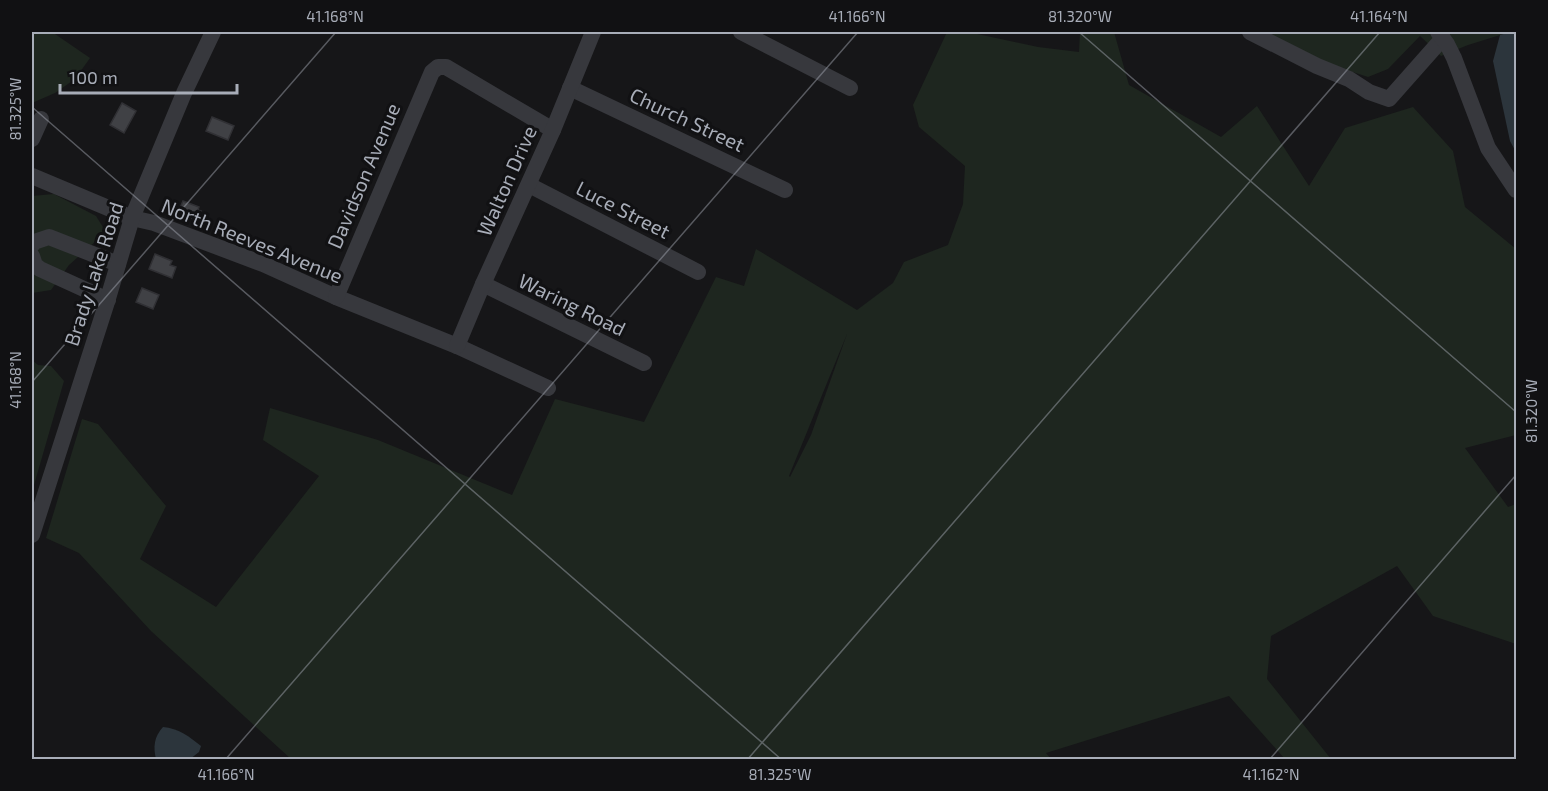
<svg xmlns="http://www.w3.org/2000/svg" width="1548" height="791" viewBox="0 0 1548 791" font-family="'Exo 2',sans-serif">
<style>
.green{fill:#1e261f;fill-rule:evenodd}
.water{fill:#2c353c}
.building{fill:#404145;stroke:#303034;stroke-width:1.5}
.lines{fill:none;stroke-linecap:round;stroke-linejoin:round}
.minor{stroke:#37383d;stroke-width:16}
.ticks{fill:none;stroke:#a8adb8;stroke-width:1.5;stroke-opacity:0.45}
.labels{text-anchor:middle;stroke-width:6;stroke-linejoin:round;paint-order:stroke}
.street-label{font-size:20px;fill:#a8adb8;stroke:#111113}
.neatline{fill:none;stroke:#a8adb8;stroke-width:2}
.ticks-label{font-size:15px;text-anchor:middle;fill:#a8adb8}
</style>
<rect width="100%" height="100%" fill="#161618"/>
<!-- green -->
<g class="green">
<path d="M32,32H52L90,58L75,79L55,93L32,103Z"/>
<path d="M947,32H968L1038,47L1079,52L1080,32H1114L1129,85L1221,137L1257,106L1309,186L1345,128L1413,107L1453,151L1465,207L1516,249V435L1465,448L1508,507L1516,504V644L1433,616L1397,566L1271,636L1267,679L1331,759H1285L1229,696L1046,753L1051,759H291L151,631L79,553L46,538L82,419L98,424L166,506L140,559L216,607L319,476L263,440L270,408L378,440L512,495L555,399L644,422L716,277L744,286L756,249L857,310L893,283L904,262L948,245L963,204L965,166L919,127L913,105ZM847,334L811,435L790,477L789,476Z"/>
<path d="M1266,32H1510L1468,45L1441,56L1420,36L1388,69L1368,77L1316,60Z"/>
<path d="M54,194L96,216L106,232L69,265L51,290L32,293V196Z"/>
<path d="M32,360L38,365L51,366L64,381L32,492Z"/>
</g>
<!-- water -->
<g class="water">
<path d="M1510,32H1516V152L1510,141L1493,61L1500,35Z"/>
<path d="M163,727C178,728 190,737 201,746L199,752L190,759H156C153,747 154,737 163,727Z"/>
</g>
<!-- building -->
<g class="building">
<path d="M122,103L136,111L124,133L110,125Z"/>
<path d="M212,117L234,126L228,140L206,131Z"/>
<path d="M183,201L199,207L198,210L201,211L197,220L178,213Z"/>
<path d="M155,254L172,261L170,265L176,267L172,278L149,269Z"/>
<path d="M142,288L159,295L153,309L136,302Z"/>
</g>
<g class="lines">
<!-- minor -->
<g class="minor">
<path d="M741,32L850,88"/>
<path d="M1250,32L1317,66L1349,79L1369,92L1389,99L1443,38"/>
<path d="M1438,32L1447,44L1454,58L1488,148L1516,190"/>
<path d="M570,88L785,190"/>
<path d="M32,139L41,119"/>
<path d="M32,176L132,218L154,223L263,264L336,297L457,346L548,388"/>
<path d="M529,185L698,272"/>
<path d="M32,245L34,242L49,237L118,264"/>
<path d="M32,256L35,265L40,269L108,300"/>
<path d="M483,284L644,363"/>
<path d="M336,297L432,72L438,67H446L553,130"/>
<path d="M457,346L483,284L553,130L593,32"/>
<path d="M32,535L106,305L132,218L184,93L213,32"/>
</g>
</g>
<!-- ticks -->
<path class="ticks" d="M1079,32L1516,412M32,107L782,760M32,382L336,32M225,760L858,32M747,760L1380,32M1269,760L1516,475"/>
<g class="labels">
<!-- street labels -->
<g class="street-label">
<text transform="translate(687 120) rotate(25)" y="7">Church Street</text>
<text transform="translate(364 176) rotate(-67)" y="7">Davidson Avenue</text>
<text transform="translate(507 181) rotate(-66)" y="7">Walton Drive</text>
<text transform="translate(623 210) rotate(27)" y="7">Luce Street</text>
<text transform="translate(252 241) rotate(22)" y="7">North Reeves Avenue</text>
<text transform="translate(94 274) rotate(-72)" y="7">Brady Lake Road</text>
<text transform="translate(572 305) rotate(26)" y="7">Waring Road</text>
</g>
</g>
<!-- border -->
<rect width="1548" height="791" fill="none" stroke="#111113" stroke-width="66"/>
<!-- scale -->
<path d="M60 84v9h177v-9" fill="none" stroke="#a8adb8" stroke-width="3"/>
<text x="69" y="84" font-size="18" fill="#a8adb8" stroke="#111113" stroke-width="4.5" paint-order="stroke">100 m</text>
<rect x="33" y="33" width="1482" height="725" class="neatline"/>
<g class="ticks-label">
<text x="335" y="22">41.168°N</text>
<text x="857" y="22">41.166°N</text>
<text x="1080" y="22">81.320°W</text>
<text x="1379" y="22">41.164°N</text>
<text transform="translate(16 109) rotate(-90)" y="5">81.325°W</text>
<text transform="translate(16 380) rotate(-90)" y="5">41.168°N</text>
<text transform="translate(1532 411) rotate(-90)" y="5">81.320°W</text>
<text x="226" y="780">41.166°N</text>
<text x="780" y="780">81.325°W</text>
<text x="1271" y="780">41.162°N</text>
</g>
</svg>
